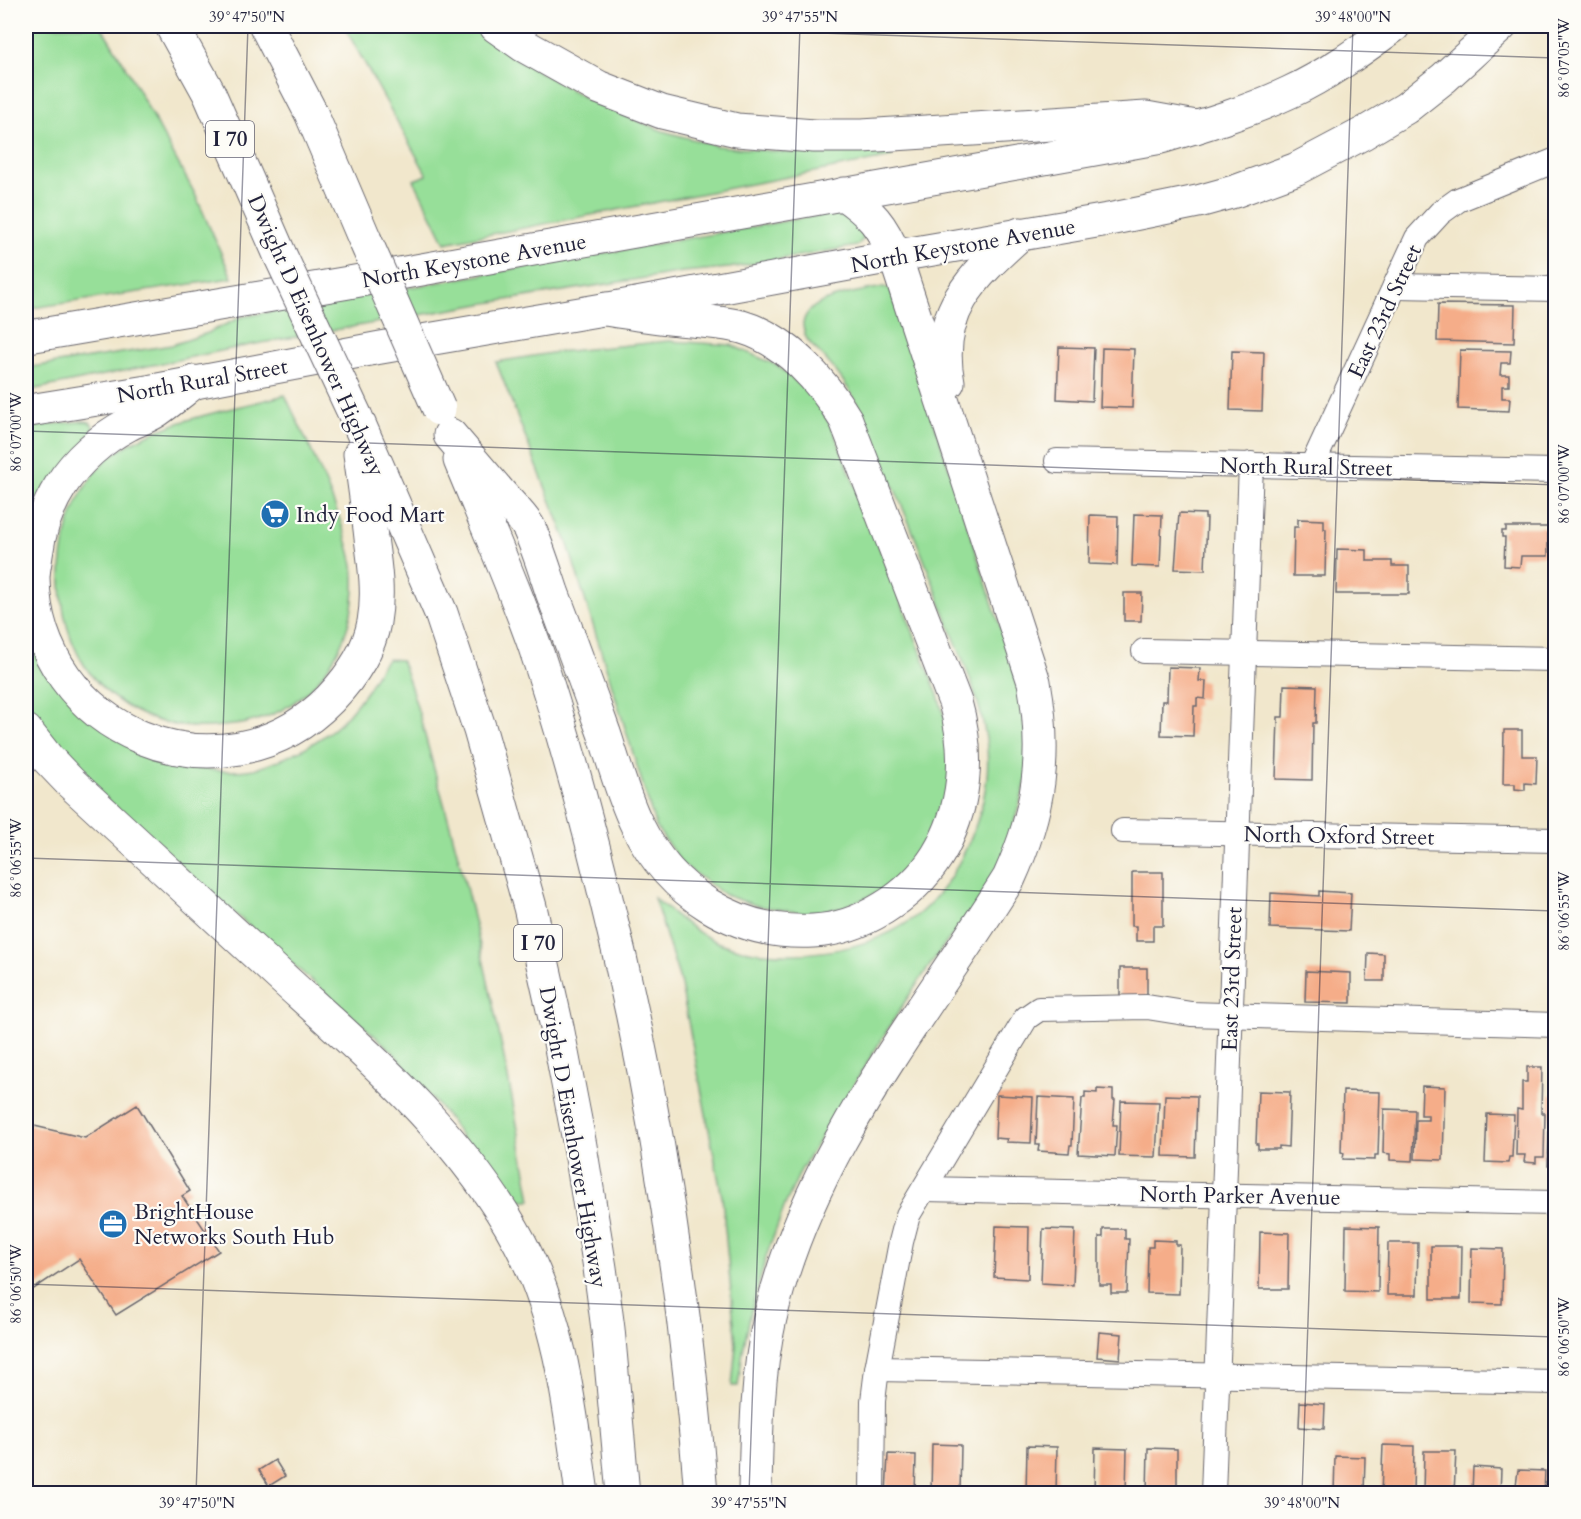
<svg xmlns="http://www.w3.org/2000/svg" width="1581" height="1519" viewBox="0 0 1581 1519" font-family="Cardo,serif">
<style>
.green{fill:#97df99;stroke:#5c806a;stroke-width:1.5}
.building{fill:#f5ad89}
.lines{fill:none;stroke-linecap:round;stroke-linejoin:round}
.minor-casing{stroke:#6a676e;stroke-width:26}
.major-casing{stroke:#6a676e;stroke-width:34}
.highway-casing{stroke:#6a676e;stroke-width:35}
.minor{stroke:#fff;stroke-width:24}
.major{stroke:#fff;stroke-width:32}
.highway{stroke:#fff;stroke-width:33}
.highway-bridge-casing{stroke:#6a676e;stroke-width:35;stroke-linecap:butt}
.highway-bridge{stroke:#fff;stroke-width:33}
.ticks{fill:none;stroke:#22223b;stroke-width:1.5;stroke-opacity:0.45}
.labels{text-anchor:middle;stroke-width:4.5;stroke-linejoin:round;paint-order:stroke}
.shield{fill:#fdfcf7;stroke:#646373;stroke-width:1.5}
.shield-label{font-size:21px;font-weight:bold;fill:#22223b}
.street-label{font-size:22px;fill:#22223b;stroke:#fdfcf7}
.poi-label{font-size:22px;fill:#22223b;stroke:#fdfcf7;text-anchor:start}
.neatline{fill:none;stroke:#22223b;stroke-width:2}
.ticks-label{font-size:15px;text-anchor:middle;fill:#22223b}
</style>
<rect width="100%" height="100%" fill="#fdfcf7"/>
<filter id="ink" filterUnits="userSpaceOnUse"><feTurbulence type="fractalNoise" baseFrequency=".0167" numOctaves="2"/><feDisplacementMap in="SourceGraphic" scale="12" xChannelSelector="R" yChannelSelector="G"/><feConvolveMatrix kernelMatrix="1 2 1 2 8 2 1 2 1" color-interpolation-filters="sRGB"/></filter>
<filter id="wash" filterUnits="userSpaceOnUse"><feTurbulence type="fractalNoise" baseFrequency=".008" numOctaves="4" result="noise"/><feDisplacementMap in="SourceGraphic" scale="24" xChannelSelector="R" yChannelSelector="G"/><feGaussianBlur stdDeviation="1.35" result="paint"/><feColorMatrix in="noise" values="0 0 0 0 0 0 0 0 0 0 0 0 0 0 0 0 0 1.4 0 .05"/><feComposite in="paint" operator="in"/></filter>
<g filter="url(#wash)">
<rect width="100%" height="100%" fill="#f1e7cc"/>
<!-- green -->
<g class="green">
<path d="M26,26H101L123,62L195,194L232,278L26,309Z"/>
<path d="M344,26H470L510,55L594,103L663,131L717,146L793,153L890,146L892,157L445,243L414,180L427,175Z"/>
<path d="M832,213C848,219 860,219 864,238L857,246L729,268L683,272L487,303L250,345L26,391V368L172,345L208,333L241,317Z"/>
<path d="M883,287L891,289L1018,682L1031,765L997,880L942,948L906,1000L802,1168L785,1205L766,1257L751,1312L743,1351L738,1386H732L736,1345L722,1197L680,980L654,898C676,916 701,938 728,946C786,964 874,953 921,912C944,892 960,864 972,835C984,805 991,771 986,739C980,698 962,659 947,620C929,571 910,523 889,476C881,455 873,433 863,414C853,395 842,377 828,362C822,354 812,347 807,339C805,336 803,328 803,324C806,296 862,292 883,287Z"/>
<path d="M669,341L731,345L778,366L816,399L834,432L938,695L951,739L950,799L912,867L883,891L841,908L804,913L758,906L725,895L682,864L656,827L568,545L496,362L558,352Z"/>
<path d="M285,395C306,440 329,485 344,532C348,546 354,561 354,576C357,643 315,708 246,723C238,725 230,725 222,726C188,730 155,724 126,706C56,664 46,567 79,498C87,483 98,465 112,455C161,420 227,411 285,395Z"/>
<path d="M84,421L90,422L94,428L26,549V427Z"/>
<path d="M26,611L138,751C173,764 217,776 254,769C271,765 286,757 301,750C317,741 332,732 345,718C353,709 361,699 368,689C374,679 379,666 388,659L401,660C417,697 427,747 439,786C478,922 506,1061 531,1200H518L508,1208L450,1120L392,1051L168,855L95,788L46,735L26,701Z"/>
</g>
<g id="blocks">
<!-- building -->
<g class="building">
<path d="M809,26H858L857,32L809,27Z"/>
<path d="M1438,304L1515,305L1514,343L1437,341Z"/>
<path d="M1059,347L1094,348L1092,401L1057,399Z"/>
<path d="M1102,348L1134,349L1132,408L1100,407Z"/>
<path d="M1460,350L1511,351L1510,363H1501L1500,375H1509V386H1502V398H1510L1509,411L1458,409Z"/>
<path d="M1232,351L1264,352L1262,411L1230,410Z"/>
<path d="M1179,513L1205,514V518H1207L1205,570L1175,569Z"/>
<path d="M1134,514L1162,515L1160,567L1132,566Z"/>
<path d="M1090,515L1118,516L1117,565L1089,564Z"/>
<path d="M1298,519L1324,520V529H1326L1325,576H1293L1294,527H1298Z"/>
<path d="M1506,527H1548V556H1521L1520,567L1504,566L1505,537H1502V531H1506Z"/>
<path d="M1337,549L1367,550V561H1392V566H1409V594H1336Z"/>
<path d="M1124,593H1142L1141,621H1124Z"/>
<path d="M1168,667L1200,668L1199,681H1206L1205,699L1197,698V706H1194L1193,736L1161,735L1162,701H1167Z"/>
<path d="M1284,685L1317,686L1316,723H1313L1312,780L1276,779L1278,717H1283Z"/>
<path d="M1504,730H1522V756H1537L1536,784L1525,783V790L1515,789V784H1503Z"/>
<path d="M1132,872H1163V926H1153V941H1136V926H1132Z"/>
<path d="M1319,891L1351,893L1349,931L1270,928L1271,893L1319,896Z"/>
<path d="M1368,953L1384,954V981H1367Z"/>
<rect x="1120" y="968" width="27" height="28"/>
<path d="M1306,971L1351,973V1003L1305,1002Z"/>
<path d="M1552,1055H1556V1087H1551Z"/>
<path d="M1527,1067H1542L1541,1113H1545L1544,1157H1536V1163L1524,1162L1525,1155H1516L1517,1109L1522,1110V1082H1527Z"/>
<path d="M1422,1086L1445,1087L1443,1160L1415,1159L1416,1120H1428V1115H1421Z"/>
<path d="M1097,1089L1113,1090V1100H1115L1113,1125H1117L1115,1156L1078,1154L1082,1098H1085V1092L1097,1093Z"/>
<path d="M1258,1091L1290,1092L1288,1147L1279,1146V1149H1258V1144H1256Z"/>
<path d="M1343,1091L1380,1092L1378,1155H1375V1160L1343,1159L1344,1153L1341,1152Z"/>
<path d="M997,1095L1033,1097L1031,1143L1006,1142L1007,1139L995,1138Z"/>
<path d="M1165,1095L1197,1096L1195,1157L1163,1156Z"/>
<path d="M1550,1095H1556V1166H1548Z"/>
<path d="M1038,1097L1074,1099L1072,1145H1070L1069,1153L1038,1151L1039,1145H1036Z"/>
<path d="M1121,1101L1159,1102L1156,1157L1119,1156Z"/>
<path d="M137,1105L190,1191L182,1196L219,1251L116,1315L79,1259L26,1294V1124L85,1138Z"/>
<path d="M1384,1109L1415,1110L1413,1161L1390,1160V1154L1383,1153Z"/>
<path d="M1487,1114L1514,1115L1512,1157H1509L1508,1163L1485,1162Z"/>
<path d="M996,1226L1029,1227L1028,1279L994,1277Z"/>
<path d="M1346,1226L1379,1227L1378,1292L1345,1291Z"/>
<path d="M1043,1229L1075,1230L1073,1285L1041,1283Z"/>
<path d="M1103,1229H1125V1239H1129L1127,1293H1111V1285H1099V1237H1103Z"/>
<path d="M1260,1232L1289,1233L1288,1289H1259Z"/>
<path d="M1153,1240L1176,1241V1245H1180L1179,1294L1147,1293L1148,1247H1153Z"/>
<path d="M1388,1243H1418L1417,1295H1387Z"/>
<path d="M1431,1246H1462L1461,1299H1431Z"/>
<path d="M1472,1248L1503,1249L1502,1304L1471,1303Z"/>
<path d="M1099,1332L1122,1334L1120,1359L1097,1357Z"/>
<path d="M1300,1402L1325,1404L1324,1429L1299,1427Z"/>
<path d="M932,1444L961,1445L960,1494H931Z"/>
<path d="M1383,1445L1414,1446L1413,1494H1381Z"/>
<path d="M1027,1446L1057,1447L1056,1493L1026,1494Z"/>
<path d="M1095,1448L1127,1449L1126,1494H1094Z"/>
<path d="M1148,1448L1177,1449V1494H1147Z"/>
<path d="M1424,1451H1456L1454,1494H1423Z"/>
<path d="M888,1454L916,1455L915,1494H886Z"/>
<path d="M1335,1456L1365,1457L1364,1494H1334Z"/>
<path d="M275,1460L285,1476L269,1486L259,1470Z"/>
<path d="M1473,1467L1501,1469L1500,1494H1472Z"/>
<path d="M1518,1470L1545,1471L1544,1494H1515Z"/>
</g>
</g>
</g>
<g filter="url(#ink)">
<use href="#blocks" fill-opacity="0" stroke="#6a676e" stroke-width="1.5"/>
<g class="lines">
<!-- minor casing -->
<g class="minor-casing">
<g id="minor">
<path d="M1395,286L1556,289"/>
<path d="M1057,461L1556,471"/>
<path d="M1312,466L1417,238L1440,213L1458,200L1556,160"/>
<path d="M1144,651L1556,659"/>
<path d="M1123,831L1556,840"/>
<path d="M925,1189L1556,1203"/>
<path d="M877,1369L1556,1382"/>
<path d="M872,1494L873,1401L877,1369L901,1242L908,1215L1026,1018L1039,1009L1147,1007L1191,1014L1556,1025"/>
<path d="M1213,1494L1251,464"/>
</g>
</g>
<!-- major casing -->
<g class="major-casing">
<g id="major">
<path d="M26,337L346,283L1159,138C1203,125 1248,112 1290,92C1327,75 1361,50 1394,26"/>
<path d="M26,411L150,391L378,348L606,309L895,256L1111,219L1200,201L1236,191L1296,169L1364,133L1406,108L1444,78L1501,26"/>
</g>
</g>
<!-- highway casing -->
<g class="highway-casing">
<g id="highway">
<path d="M172,26L209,93L280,255"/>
<path d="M266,26L311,113L365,240"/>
<path d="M496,26L523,45L598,87L662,112L737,130L814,136H862L1146,118L1196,127"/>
<path d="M194,382C181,392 169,402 156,411C147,417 136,420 127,425C102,438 76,461 61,485C48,505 39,531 36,555C35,563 33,570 33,578C35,732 222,809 330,699C349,679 369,651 374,622C379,594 375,566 371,538C368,510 364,482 360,454"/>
<path d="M948,382C934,313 972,277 1020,234"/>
<path d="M356,417L441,613L480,730L530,907L557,1027L580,1146L600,1268L608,1329L623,1494"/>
<path d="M450,435C468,456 486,477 504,498C512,507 523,517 529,528C538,548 545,571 552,592C570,639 587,686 604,733C614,763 623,797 637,825C671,893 735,935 813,931C861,929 911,897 937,856C966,809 970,754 955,702L846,420C823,382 787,340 742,327C721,322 700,321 679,319C655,317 630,313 606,309"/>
<path d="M460,460C485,521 512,582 534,644C561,723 583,805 603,886C653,1086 685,1288 701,1494"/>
<path d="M26,731L48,759L70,782C142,849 215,916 288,983C372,1059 466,1141 520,1243C561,1320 570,1409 582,1494"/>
<path d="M755,1494C756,1436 757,1374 770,1318C809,1151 920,1020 1009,878C1040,810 1047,755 1034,682L895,256C881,224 872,214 844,194"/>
</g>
</g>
<!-- minor -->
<use href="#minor" class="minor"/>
<!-- major -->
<use href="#major" class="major"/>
<!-- highway -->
<use href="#highway" class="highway"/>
<!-- highway-bridge casing -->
<g class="highway-bridge-casing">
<g id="highway-bridge">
<path d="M365,240L439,409"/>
<path d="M280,255L356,417"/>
</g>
</g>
<!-- highway-bridge -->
<use href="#highway-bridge" class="highway-bridge"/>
</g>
</g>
<!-- ticks -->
<path class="ticks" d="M614,26L1556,58M26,431L1556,485M26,858L1556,911M26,1284L1556,1337M196,1494L248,26M749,1494L800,26M1302,1494L1353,26"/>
<!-- icons -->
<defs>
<g id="supermarket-disc" transform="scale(1.5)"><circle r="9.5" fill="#1f6fb2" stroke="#fdfcf7"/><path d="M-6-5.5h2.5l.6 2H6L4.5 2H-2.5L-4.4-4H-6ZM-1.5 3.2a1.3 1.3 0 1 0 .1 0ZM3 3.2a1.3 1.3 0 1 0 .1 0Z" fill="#fff"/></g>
<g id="office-disc" transform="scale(1.5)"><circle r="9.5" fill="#1f6fb2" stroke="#fdfcf7"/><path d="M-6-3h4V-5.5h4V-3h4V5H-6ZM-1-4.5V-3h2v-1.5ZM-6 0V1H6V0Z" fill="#fff"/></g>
</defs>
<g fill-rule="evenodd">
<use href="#supermarket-disc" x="275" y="514"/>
<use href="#office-disc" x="113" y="1224"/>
</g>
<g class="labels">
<!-- shield labels -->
<g class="shield">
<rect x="206" y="121" width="48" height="36" rx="4.5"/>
<rect x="514" y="925" width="48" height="36" rx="4.5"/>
</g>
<g class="shield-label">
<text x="230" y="146">I 70</text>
<text x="538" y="950">I 70</text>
</g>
<!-- street labels -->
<g class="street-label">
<text transform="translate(963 245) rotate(-10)" y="8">North Keystone Avenue</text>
<text transform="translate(474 260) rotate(-10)" y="8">North Keystone Avenue</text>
<text transform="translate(1384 311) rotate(-65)" y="8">East 23rd Street</text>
<text transform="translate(317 335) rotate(66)" y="8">Dwight D Eisenhower Highway</text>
<text transform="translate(202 380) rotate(-10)" y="8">North Rural Street</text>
<text transform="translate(1306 466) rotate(1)" y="8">North Rural Street</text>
<text transform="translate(1339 835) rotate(1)" y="8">North Oxford Street</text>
<text transform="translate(1231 979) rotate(-88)" y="8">East 23rd Street</text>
<text transform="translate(574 1137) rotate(80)" y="8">Dwight D Eisenhower Highway</text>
<text transform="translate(1240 1195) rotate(1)" y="8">North Parker Avenue</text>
</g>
<!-- poi labels -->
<g class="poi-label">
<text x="296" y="522">Indy Food Mart</text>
<text x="134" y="1219">BrightHouse<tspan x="134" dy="25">Networks South Hub</tspan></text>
</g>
</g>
<!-- margin -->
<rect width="1581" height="1519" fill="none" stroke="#fdfcf7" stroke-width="66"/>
<rect x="33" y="33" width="1515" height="1453" class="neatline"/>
<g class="ticks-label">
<text x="247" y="22">39°47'50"N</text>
<text x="800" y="22">39°47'55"N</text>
<text x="1353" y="22">39°48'00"N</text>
<text transform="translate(1564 58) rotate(-90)" y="5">86°07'05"W</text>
<text transform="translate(16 432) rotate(-90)" y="5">86°07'00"W</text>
<text transform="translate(1564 484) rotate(-90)" y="5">86°07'00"W</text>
<text transform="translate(16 858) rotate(-90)" y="5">86°06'55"W</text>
<text transform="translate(1564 911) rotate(-90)" y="5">86°06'55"W</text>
<text transform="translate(16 1284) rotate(-90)" y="5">86°06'50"W</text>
<text transform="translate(1564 1337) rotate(-90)" y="5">86°06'50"W</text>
<text x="197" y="1508">39°47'50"N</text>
<text x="749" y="1508">39°47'55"N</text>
<text x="1302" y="1508">39°48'00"N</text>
</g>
</svg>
